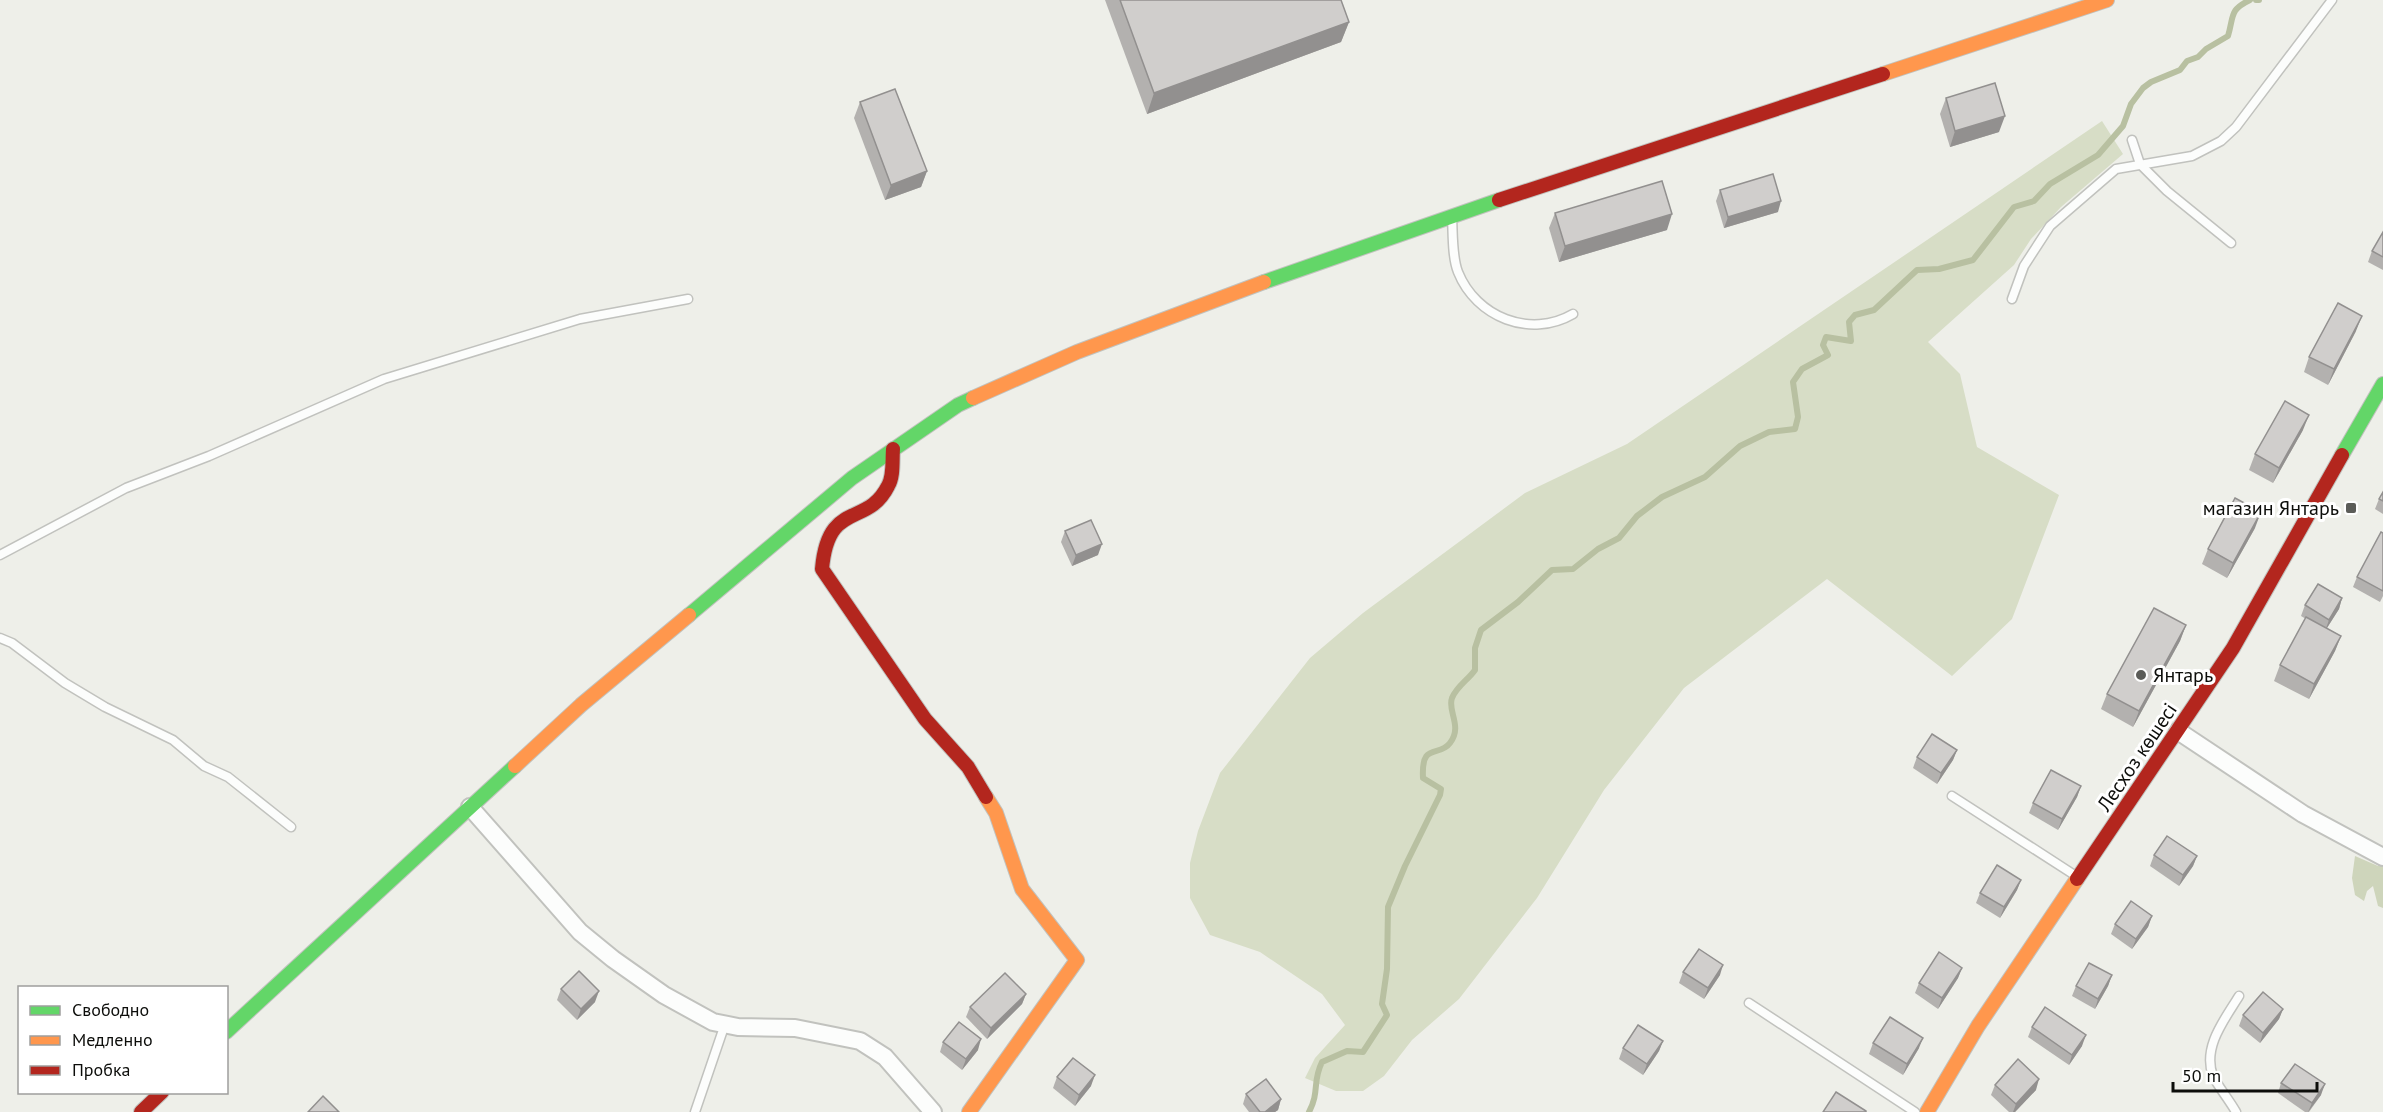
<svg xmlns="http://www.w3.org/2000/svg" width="2383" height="1112" viewBox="0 0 2383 1112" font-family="'PT Sans',sans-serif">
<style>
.green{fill:#d7ddc6}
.forest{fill:#ced5bb}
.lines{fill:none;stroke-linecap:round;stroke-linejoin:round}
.stream{stroke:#b8c0a1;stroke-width:6}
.lane-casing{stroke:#c1c2be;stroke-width:11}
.street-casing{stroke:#c1c2be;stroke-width:20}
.fast-casing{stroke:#c1c2be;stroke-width:16}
.slow-casing{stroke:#c1c2be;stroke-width:16}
.jam-casing{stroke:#c1c2be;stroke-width:16}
.lane{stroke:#fcfdfc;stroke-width:8}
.street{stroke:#fcfdfc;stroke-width:16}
.fast{stroke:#63d668;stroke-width:14}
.slow{stroke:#ff974d;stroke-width:14}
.jam{stroke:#b3261e;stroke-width:14}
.wall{fill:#b3b1af}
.shaded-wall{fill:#92908f}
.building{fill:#d0cecc;stroke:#92908f;stroke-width:1.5}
.poi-dot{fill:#5b5c58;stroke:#fff;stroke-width:2}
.labels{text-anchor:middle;stroke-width:6;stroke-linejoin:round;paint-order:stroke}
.poi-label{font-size:20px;fill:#0c0d0a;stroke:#fff;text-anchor:end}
.street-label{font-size:20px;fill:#0c0d0a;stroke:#fff}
</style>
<rect width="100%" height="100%" fill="#eeefe9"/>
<!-- green -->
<path class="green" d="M2102,121L2123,154L2061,207L2031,239L2014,265L1928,342L1960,374L1977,447L2059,495L2012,619L1952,676L1827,579L1684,688L1604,790L1537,898L1459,999L1412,1040L1384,1076L1363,1091H1336L1305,1078L1315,1058L1345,1025L1322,994L1260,952L1210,935L1190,898V863L1198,831L1220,773L1310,658L1363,613L1525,493L1627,444Z"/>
<!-- forest -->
<path class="forest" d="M2383,854V908L2378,906L2373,886L2367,891L2364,901L2355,895L2352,878L2355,856L2378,866Z"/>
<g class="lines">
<!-- stream -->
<g class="stream">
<path d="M2256,0H2259"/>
<path d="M1309,1112C1320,1091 1312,1082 1322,1062L1347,1051L1363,1052L1387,1015L1382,1004L1387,969L1388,907L1405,866L1440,795L1441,789L1423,778C1421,741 1439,758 1450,743C1463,726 1447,711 1452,698C1457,686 1468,680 1475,670V648L1481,630L1518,602L1552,570L1573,569L1598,549L1619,538L1637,516L1662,497L1705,477L1740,446L1769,432L1795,429L1798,417L1793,382L1802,369L1828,355L1823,345L1826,337L1851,341L1849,322L1855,315L1874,310L1917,270L1939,269L1973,260L2014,207L2034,201L2050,184L2098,155L2123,126L2131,104L2143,88L2151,82L2180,70L2187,61L2198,57L2206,49L2228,36C2234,16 2229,10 2250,0"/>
</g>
<!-- lane casing -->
<g class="lane-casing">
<g id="lane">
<path d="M2132,140L2140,164L2167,191L2231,243"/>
<path d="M1452,217C1453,234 1452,257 1458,272C1476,317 1530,339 1573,314"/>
<path d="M2012,299L2024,266L2050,226L2116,169L2192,156L2221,141L2236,127L2332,0"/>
<path d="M0,555L126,488L209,456L384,379L580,319L688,299"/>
<path d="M0,638L12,643L65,683L105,707L173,740L204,766L228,777L291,827"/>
<path d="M1952,796L2076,876"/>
<path d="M1749,1003L1915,1112"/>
<path d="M695,1112L725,1024"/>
<path d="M2236,1112C2230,1101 2217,1085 2213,1076C2202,1047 2225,1019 2239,996"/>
</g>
</g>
<!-- street casing -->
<g class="street-casing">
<g id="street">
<path d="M2178,731L2303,814L2383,857"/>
<path d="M470,807L580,932L613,959L664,995L713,1022L738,1027L795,1028L860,1041L885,1057L933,1112"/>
</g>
</g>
<!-- fast casing -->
<g class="fast-casing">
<g id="fast">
<path d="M1264,282L1499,200"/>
<path d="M2342,455L2383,384"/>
<path d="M689,615L852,478L958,405L973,398"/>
<path d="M226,1032L515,766"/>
</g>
</g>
<!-- slow casing -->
<g class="slow-casing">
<g id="slow">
<path d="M1883,74L2107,0"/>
<path d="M973,398L1077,352L1264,282"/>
<path d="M515,766L581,705L689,615"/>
<path d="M969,1112L1077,960L1022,889L996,813L986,797"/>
<path d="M1927,1112L1978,1026L2077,879"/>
</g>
</g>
<!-- jam casing -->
<g class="jam-casing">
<g id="jam">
<path d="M1499,200L1883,74"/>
<path d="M893,449C892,461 894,476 888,486C867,528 828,499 822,569L925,719L968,767L986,797"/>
<path d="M2077,879L2233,648L2342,455"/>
<path d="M141,1112L162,1092"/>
</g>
</g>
<!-- lane -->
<use href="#lane" class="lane"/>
<!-- street -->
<use href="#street" class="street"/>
<!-- fast -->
<use href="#fast" class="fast"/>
<!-- slow -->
<use href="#slow" class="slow"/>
<!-- jam -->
<use href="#jam" class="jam"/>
</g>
<!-- wall -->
<g class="wall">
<path d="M1105,0H1341L1349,22L1341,42L1147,114Z"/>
<path d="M1946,98L1999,132L1950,147L1940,114Z"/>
<path d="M860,102L927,171L921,187L885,200L854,118Z"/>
<path d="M1720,190L1778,212L1724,228L1716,201Z"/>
<path d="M1555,213L1667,230L1559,262L1549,228Z"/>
<path d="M2383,232V270L2368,262L2372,251Z"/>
<path d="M2356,331L2328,385L2304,372L2309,357Z"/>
<path d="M2303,430L2273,483L2249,470L2255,454Z"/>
<path d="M2383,492V514L2375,509L2379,499Z"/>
<path d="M2255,528L2227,578L2202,564L2208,549Z"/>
<path d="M1065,531L1098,555L1072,566L1061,542Z"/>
<path d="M2383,533V596L2380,602L2353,587L2357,577Z"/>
<path d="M2342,598L2339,609L2327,628L2341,636L2335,651L2309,699L2274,681L2280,665L2306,619L2301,616L2305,605Z"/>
<path d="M2186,625L2180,641L2133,727L2101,709L2107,694Z"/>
<path d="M1957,750L1953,760L1937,784L1913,768L1917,757Z"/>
<path d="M2081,786L2077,797L2058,830L2029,813L2033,803Z"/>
<path d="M2154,855L2197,856L2193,866L2179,886L2150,866Z"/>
<path d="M2021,880L2017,890L2000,918L1976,903L1980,893Z"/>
<path d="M2152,916L2148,927L2132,949L2111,934L2115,924Z"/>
<path d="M1962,968L1958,978L1938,1009L1915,993L1919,983Z"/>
<path d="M1683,972L1720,975L1704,999L1679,983Z"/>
<path d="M2112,975L2108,986L2095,1009L2072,996L2076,986Z"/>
<path d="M561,989L595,1002L577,1020L557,1000Z"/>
<path d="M1026,994L1022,1004L987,1039L966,1017L970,1007Z"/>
<path d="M2283,1009L2279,1019L2260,1043L2239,1026L2243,1015Z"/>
<path d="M2032,1027L2082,1046L2069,1065L2028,1037Z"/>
<path d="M1663,1041L1659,1051L1643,1075L1619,1059L1623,1048Z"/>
<path d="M943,1042L978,1050L962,1070L940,1052Z"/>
<path d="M1873,1043L1919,1048L1903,1075L1869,1054Z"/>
<path d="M1057,1077L1091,1086L1075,1106L1053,1088Z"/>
<path d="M2281,1083L2321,1095L2309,1112H2305L2278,1093Z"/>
<path d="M1995,1085L2036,1090L2015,1112H2009L1991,1095Z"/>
<path d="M1246,1094L1281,1099L1278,1110L1275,1112H1249L1243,1104Z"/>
</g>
<!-- shaded-wall -->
<g class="shaded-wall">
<path d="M1349,22L1341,42L1147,114L1154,93Z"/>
<path d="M2005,116L1999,132L1950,147L1955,131Z"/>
<path d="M927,171L921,187L885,200L891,185Z"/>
<path d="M1781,201L1778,212L1724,228L1728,217Z"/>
<path d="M1672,214L1667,230L1559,262L1565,246Z"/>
<path d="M2362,316L2356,331L2328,385L2334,369Z"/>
<path d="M2309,415L2303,430L2273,483L2279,468Z"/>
<path d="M2261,512L2255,528L2227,578L2233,563Z"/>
<path d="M1102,544L1098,555L1072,566L1076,555Z"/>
<path d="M2342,598L2339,609L2325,631L2329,620Z"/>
<path d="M2186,625L2180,641L2133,727L2139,711Z"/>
<path d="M2341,636L2335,651L2309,699L2314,684Z"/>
<path d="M1957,750L1953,760L1937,784L1941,773Z"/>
<path d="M2081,786L2077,797L2058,830L2062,819Z"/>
<path d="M2197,856L2193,866L2179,886L2183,875Z"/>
<path d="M2021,880L2017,890L2000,918L2004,907Z"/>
<path d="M2152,916L2148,927L2132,949L2136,939Z"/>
<path d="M1723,965L1720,975L1704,999L1708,988Z"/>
<path d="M1962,968L1958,978L1938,1009L1942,998Z"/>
<path d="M2112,975L2108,986L2095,1009L2098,999Z"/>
<path d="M599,991L595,1002L577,1020L581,1009Z"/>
<path d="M1026,994L1022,1004L987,1039L991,1028Z"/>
<path d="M2283,1009L2279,1019L2260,1043L2263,1033Z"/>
<path d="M2086,1035L2082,1046L2069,1065L2072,1055Z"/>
<path d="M1923,1038L1919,1048L1903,1075L1907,1064Z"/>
<path d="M981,1039L978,1050L962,1070L966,1059Z"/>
<path d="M1663,1041L1659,1051L1643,1075L1647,1064Z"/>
<path d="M1095,1075L1091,1086L1075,1106L1079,1095Z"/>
<path d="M2039,1079L2036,1090L2015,1112H2013L2016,1104Z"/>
<path d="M2325,1084L2321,1095L2308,1112L2312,1103Z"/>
<path d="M1281,1099L1278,1110L1275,1112H1265Z"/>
</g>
<!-- building -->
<g class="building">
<path d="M1120,0H1341L1349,22L1154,93Z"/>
<path d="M1995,83L2005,116L1955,131L1946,98Z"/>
<path d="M895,89L927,171L891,185L860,102Z"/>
<path d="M1773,174L1781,201L1728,217L1720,190Z"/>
<path d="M1662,181L1672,214L1565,246L1555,213Z"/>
<path d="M2383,232V257L2372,251Z"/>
<path d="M2338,303L2362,316L2334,369L2309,357Z"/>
<path d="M2285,401L2309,415L2279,468L2255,454Z"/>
<path d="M2383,492V501L2379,499Z"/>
<path d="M2235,498L2261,512L2233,563L2208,549Z"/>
<path d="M1091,520L1102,544L1076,555L1065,531Z"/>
<path d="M2381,532L2383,533V591L2357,577Z"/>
<path d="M2318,584L2342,598L2329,620L2305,605Z"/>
<path d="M2154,608L2186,625L2139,711L2107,694Z"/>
<path d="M2306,617L2341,636L2314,684L2280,665Z"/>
<path d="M1932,734L1957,750L1941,773L1917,757Z"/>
<path d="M2051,770L2081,786L2062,819L2033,803Z"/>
<path d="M2167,836L2197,856L2183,875L2154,855Z"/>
<path d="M1997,865L2021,880L2004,907L1980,893Z"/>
<path d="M2131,901L2152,916L2136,939L2115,924Z"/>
<path d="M1699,949L1723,965L1708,988L1683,972Z"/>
<path d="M1939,952L1962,968L1942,998L1919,983Z"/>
<path d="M2089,963L2112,975L2098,999L2076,986Z"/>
<path d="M579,971L599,991L581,1009L561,989Z"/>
<path d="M1005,973L1026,994L991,1028L970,1007Z"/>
<path d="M2263,992L2283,1009L2263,1033L2243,1015Z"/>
<path d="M2045,1007L2086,1035L2072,1055L2032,1027Z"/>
<path d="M1890,1017L1923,1038L1907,1064L1873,1043Z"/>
<path d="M959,1022L981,1039L966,1059L943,1042Z"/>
<path d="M1638,1025L1663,1041L1647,1064L1623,1048Z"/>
<path d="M1073,1058L1095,1075L1079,1095L1057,1077Z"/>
<path d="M2018,1059L2039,1079L2016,1104L1995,1085Z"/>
<path d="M2295,1064L2325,1084L2312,1103L2281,1083Z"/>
<path d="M1266,1079L1281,1099L1265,1112H1260L1246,1094Z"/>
<path d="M1836,1092L1866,1111V1112H1823Z"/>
<path d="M323,1096L339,1112H308Z"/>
</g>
<!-- markers -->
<g class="poi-dot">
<rect x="2345" y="502" width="12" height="12" rx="3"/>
<circle cx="2141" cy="675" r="6"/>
</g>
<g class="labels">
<!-- poi labels -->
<g class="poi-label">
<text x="2339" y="515">магазин Янтарь</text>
<text x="2153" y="682" text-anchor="start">Янтарь</text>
</g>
<!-- street labels -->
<g class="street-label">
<text transform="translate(2137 757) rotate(-56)" y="7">Лесхоз көшесі</text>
</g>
</g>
<!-- legend -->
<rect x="18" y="986" width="210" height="108" fill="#ffffff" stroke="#9e9e9d" stroke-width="1.5"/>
<rect x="30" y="1006" width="30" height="9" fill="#63d668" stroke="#9e9e9d" stroke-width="1.5"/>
<text x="72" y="1016" font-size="18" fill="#0c0d0a">Свободно</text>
<rect x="30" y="1036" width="30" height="9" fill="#ff974d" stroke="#9e9e9d" stroke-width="1.5"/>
<text x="72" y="1046" font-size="18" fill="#0c0d0a">Медленно</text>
<rect x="30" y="1066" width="30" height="9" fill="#b3261e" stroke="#9e9e9d" stroke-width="1.5"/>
<text x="72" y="1076" font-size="18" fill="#0c0d0a">Пробка</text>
<!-- scale -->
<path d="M2173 1082v9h144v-9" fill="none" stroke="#0c0d0a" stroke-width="3"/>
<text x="2182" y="1082" font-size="18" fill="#0c0d0a" stroke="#ffffff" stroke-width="4.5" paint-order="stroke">50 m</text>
</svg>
